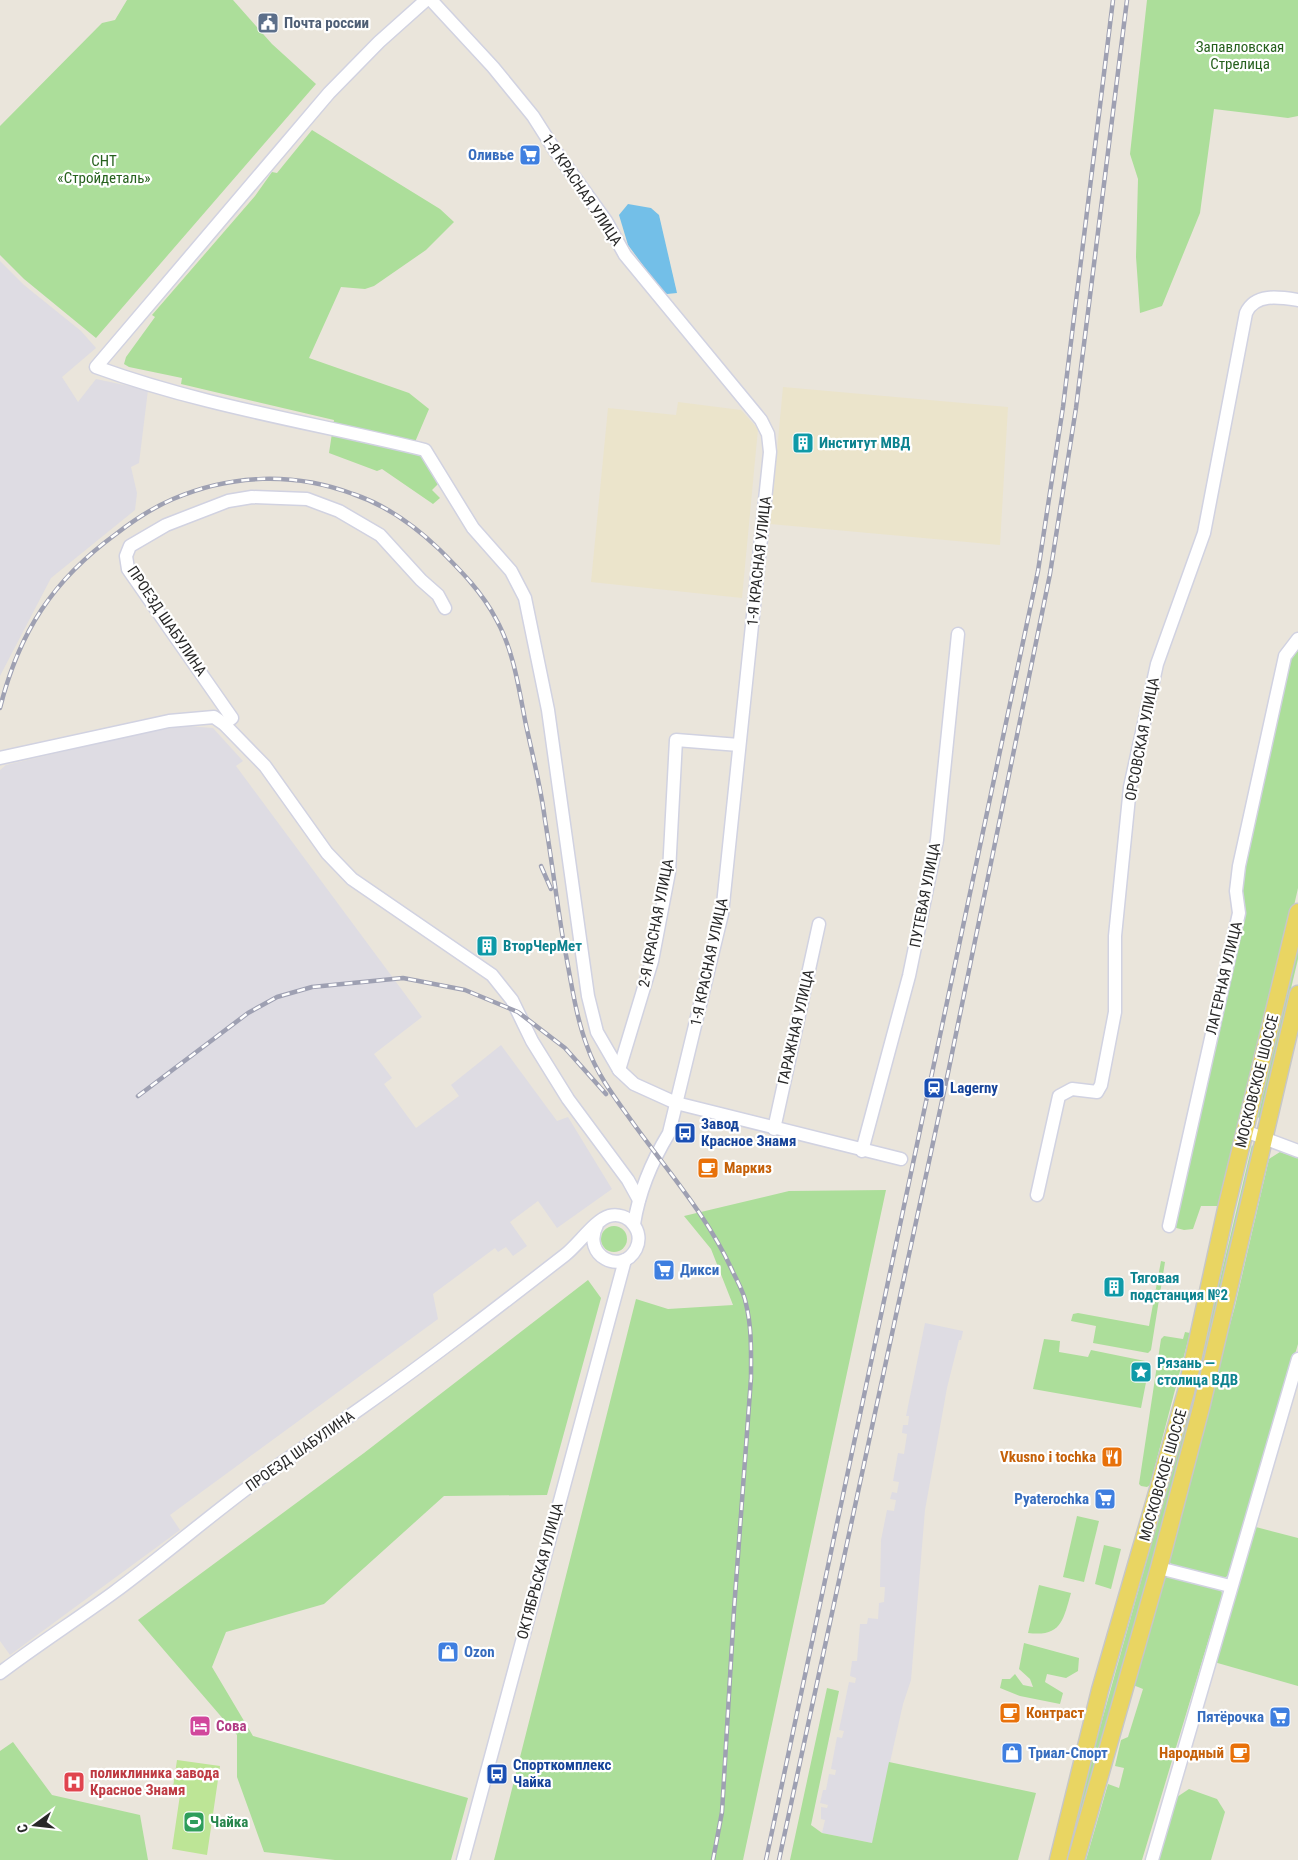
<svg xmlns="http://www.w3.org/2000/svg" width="1298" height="1860" viewBox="0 0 1298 1860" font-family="'Roboto Condensed',sans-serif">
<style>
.industrial{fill:#dedce3}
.education{fill:#ebe4cb}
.green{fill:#acde9a}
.pitch{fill:#bde596}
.water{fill:#73bfe8}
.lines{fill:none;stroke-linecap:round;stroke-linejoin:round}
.minor-casing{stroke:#d1d2e1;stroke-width:15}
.major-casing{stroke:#c7c7c7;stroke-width:19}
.minor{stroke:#fff;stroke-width:12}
.major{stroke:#e9d562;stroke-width:16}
.rail-casing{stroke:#9ea0b2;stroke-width:4.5}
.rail{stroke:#fff;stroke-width:2.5;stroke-dasharray:8;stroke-linecap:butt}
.labels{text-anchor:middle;stroke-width:4.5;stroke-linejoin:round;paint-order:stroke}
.service-label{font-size:15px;font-weight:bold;fill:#4e5e75;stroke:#fff;text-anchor:start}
.park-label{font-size:15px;fill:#26611d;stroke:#fff}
.shop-label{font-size:15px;font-weight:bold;fill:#366cbe;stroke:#fff;text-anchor:end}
.street-label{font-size:15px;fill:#292929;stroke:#fff}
.culture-label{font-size:15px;font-weight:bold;fill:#0d838f;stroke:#fff;text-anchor:start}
.transit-label{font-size:15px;font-weight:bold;fill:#164399;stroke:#fff;text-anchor:start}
.food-label{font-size:15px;font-weight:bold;fill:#c56008;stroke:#fff;text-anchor:start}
.hotel-label{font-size:15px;font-weight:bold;fill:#b23c85;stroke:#fff;text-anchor:start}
.health-label{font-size:15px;font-weight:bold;fill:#be3a42;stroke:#fff;text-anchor:start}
.leisure-label{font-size:15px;font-weight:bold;fill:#27864d;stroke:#fff;text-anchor:start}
</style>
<rect width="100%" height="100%" fill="#eae5db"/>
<!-- industrial -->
<g class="industrial">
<path d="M0,261L24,285L81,331L96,348L62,377L78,402L96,379L148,390L139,463L131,467L137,493L135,510L51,578L0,676Z"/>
<path d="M186,726L213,728L243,761L236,766L422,1017L374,1054L392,1078L384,1084L416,1128L459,1096L451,1085L501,1045L557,1121L568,1117L612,1189L557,1228L538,1201L510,1222L527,1246L513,1256L506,1247L498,1252L495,1248L433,1294L438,1319L170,1515L180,1530L10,1655L0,1641V770L6,765L148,732Z"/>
<path d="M925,1323L963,1331L961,1340H959L947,1388L925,1510L911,1680L903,1704L872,1843L822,1833L825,1820L821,1819V1807L827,1808L828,1805L820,1803L823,1790H826L829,1774L835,1775L836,1770L831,1769L837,1737L842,1738L844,1731L839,1730L849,1682L855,1683L856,1678L850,1676L852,1661H857L860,1624H867L868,1618L878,1619L879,1603L884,1602L885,1587H880L881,1540L887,1510L894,1511L896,1500L890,1499L892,1492L897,1493L899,1482L893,1481L898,1453L904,1454L907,1434L902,1433L903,1425H908L909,1416H906Z"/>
</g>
<!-- education -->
<g class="education">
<path d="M783,387L1008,407L1000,545L770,524Z"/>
<path d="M678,402L741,410L758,429L742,598L591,582L608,408L676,415Z"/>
</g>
<!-- green -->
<g class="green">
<path d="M127,0H233L272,44L316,84L96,338L24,279L0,255V126L102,23L115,20Z"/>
<path d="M1147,0H1298V116L1288,118L1214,109L1200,213L1162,306L1140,313L1136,257L1138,179L1130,154Z"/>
<path d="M312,130L440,209L454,222L426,250L374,286L365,289L341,287L309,358L409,393L429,409L415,442L442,480L432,490L440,498L433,504L382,469L377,471L329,453L334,420L181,384L182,378L129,367L124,364L126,357L155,317L152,315L255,196L272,172L277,173Z"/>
<path d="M1298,639V888L1226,1209L1217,1206H1201L1193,1229L1184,1230L1169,1226L1239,913L1236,891L1285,656Z"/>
<path d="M1298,944V959L1260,1119L1258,1117Z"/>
<path d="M1252,1145L1254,1148L1196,1405L1074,1836L1084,1785L1191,1402Z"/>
<path d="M1280,1152L1298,1158V1344L1231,1574L1224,1578L1174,1567L1167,1559L1235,1306L1269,1159Z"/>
<path d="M886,1190L743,1860H494L636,1299L668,1309L733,1305L711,1249L684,1216L789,1191Z"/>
<circle cx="614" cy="1239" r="13"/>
<path d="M1161,1261L1165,1262L1151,1350L1148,1353L1093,1343L1096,1326L1071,1321L1073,1314L1078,1313L1149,1326Z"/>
<path d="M588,1280L601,1298L547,1495L444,1496L324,1604L226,1632L212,1667L253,1736L468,1798L451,1860H335L264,1852L237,1777V1735L138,1620L364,1453Z"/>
<path d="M1185,1332L1190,1333L1150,1485L1147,1487L1141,1486L1139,1484L1161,1339L1164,1336L1183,1339Z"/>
<path d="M1044,1339L1060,1341L1059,1352L1088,1357L1091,1350L1145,1361L1149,1367L1141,1408L1033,1389Z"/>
<path d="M1077,1516L1099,1521L1084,1582L1063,1577Z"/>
<path d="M1252,1526L1298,1538V1686L1214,1662Z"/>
<path d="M1104,1545L1121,1549L1111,1589L1095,1584Z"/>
<path d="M1166,1575L1221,1587L1222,1595L1142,1860H1086L1108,1784L1119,1788L1124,1768L1115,1766L1121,1740L1128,1737L1143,1689L1133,1685L1162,1579Z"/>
<path d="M1039,1585L1071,1593C1063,1621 1061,1637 1028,1633Z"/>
<path d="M1024,1643L1079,1658L1078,1671L1066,1678L1047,1674L1045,1682L1063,1693L1060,1704L1020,1696L1000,1688L1002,1679H1010L1015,1674L1023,1685L1033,1687L1030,1679L1019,1669Z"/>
<path d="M827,1688L839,1691L811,1825L822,1833L872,1843L889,1762L1036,1793L1018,1860H790Z"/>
<path d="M13,1742L52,1795L140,1815L148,1860H0V1751Z"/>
<path d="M1189,1789L1217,1799L1225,1812L1211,1860H1158L1177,1797Z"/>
</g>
<!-- pitch -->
<path class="pitch" d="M177,1760L220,1766L207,1855L172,1849L180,1795L172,1794Z"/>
<!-- water -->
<path class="water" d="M628,204L651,208L659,215L677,293L667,294L662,291L628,245L619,215Z"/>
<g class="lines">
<!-- minor casing -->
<g class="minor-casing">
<g id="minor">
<path d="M426,0L379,42L329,93L96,367C203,406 315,423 425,450L473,528L511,571L525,598L548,710L588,996L597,1032L619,1070L634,1084L676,1103L901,1159"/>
<path d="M431,0L493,67L533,116L554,149L606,221L625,255L761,420L768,434L770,452L722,914L669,1133C652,1161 639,1192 634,1224"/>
<path d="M224,724L232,718L128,569L126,556L130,546L166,525L228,501L252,497L307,499L339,511L380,535L421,580L438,595L445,608"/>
<path d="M0,758L169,721L214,717L224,724L265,766L327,853L352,879L492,975L512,1000L532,1041L568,1099L628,1180L639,1200"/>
<path d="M619,1070L652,961L669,872L676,740L739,745"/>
<path d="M774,1129L819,924"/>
<path d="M1245,1131L1298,1151"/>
<path d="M862,1151L909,976L937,840L958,634"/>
<path d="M1037,1195L1059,1096L1072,1089L1097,1092L1101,1085L1115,1012V936L1130,787L1157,664L1204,533L1246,313C1255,293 1279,297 1298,300"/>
<path d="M1169,1226L1239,913L1236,891L1239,866L1285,656L1298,639"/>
<path d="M1159,1568L1230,1586"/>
<path d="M0,1673C37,1645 76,1620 113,1593C163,1556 209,1516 258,1480C292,1455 327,1432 361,1408C431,1359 498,1307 565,1255C578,1245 595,1220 609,1216C628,1211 645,1231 636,1249C622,1276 581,1256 597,1225"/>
<path d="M463,1860L625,1260"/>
<path d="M1152,1860L1298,1359"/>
</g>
</g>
<!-- major casing -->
<g class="major-casing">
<g id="major">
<path d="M1058,1860L1100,1690L1186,1392L1226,1209L1298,912"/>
<path d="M1076,1860L1159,1568L1202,1404L1298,994"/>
</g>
</g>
<!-- minor -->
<use href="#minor" class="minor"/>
<!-- major -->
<use href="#major" class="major"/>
<!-- rail casing -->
<g class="rail-casing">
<g id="rail">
<path d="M0,708C19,632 53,580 116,534C134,520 152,508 173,499C231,474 294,472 353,494C386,505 415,526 440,550C461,571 482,592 496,619C514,651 519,690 526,725C533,757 541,788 545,820C552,862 557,903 564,945C571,979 575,1014 587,1046C596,1072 612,1094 628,1116C664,1167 706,1213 732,1270C737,1281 744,1292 746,1304C752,1328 751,1353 751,1378L734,1610L722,1812L713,1860"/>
<path d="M541,866L551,889"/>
<path d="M138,1096L248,1013L277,997L312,987L403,978L465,990L518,1012L565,1048L606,1094"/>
<path d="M766,1860L1038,571L1063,407L1113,0"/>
<path d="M779,1860L948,1073L1050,574L1076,408L1127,0"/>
</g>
</g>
<!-- rail -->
<use href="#rail" class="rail"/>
</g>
<!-- icons -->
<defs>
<g id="civic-square" transform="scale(1.125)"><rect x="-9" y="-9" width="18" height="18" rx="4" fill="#5c6f8a" stroke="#fff"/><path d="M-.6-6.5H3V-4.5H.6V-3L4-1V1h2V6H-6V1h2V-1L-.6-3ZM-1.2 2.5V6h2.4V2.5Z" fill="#fff"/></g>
<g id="supermarket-square" transform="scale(1.125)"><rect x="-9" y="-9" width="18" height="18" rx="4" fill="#3f7fe0" stroke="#fff"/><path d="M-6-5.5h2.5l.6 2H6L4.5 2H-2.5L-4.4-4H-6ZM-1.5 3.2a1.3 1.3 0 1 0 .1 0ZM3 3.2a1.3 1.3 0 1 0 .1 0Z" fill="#fff"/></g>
<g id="building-square" transform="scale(1.125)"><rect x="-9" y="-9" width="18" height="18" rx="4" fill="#0f9aa8" stroke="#fff"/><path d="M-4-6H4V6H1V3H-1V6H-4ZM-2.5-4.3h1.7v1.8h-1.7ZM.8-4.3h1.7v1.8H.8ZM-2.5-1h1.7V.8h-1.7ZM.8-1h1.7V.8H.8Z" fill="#fff"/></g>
<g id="station-square" transform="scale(1.125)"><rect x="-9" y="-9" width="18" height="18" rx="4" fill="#1a4fb4" stroke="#fff"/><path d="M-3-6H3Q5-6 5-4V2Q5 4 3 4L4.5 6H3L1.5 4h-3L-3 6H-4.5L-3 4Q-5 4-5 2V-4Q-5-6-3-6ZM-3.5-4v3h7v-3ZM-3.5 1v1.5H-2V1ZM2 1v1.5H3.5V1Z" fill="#fff"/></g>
<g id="bus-square" transform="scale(1.125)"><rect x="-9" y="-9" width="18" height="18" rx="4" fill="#1a4fb4" stroke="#fff"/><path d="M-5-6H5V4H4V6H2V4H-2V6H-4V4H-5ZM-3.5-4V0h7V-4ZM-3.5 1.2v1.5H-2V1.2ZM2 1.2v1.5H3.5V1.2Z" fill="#fff"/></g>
<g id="cafe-square" transform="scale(1.125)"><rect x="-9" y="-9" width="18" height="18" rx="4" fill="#e8710a" stroke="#fff"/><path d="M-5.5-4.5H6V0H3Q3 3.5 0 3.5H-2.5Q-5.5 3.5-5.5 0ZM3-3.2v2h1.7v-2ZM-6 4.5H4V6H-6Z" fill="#fff"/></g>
<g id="sight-square" transform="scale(1.125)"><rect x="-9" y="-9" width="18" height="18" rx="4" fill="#0f9aa8" stroke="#fff"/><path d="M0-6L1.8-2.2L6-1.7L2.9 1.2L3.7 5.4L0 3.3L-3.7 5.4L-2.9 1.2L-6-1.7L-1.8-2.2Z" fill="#fff"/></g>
<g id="restaurant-square" transform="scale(1.125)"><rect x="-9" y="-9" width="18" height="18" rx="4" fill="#e8710a" stroke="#fff"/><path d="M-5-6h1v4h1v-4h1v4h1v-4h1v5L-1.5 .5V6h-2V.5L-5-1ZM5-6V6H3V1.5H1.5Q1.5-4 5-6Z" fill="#fff"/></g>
<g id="shop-square" transform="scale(1.125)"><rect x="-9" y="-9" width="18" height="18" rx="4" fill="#3f7fe0" stroke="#fff"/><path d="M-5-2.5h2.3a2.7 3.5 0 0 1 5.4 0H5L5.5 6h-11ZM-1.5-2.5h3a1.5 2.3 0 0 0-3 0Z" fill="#fff"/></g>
<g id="hotel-square" transform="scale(1.125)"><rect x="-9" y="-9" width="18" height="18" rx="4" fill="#d1479c" stroke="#fff"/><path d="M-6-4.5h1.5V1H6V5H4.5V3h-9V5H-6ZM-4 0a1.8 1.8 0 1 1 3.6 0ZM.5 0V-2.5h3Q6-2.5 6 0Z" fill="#fff"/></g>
<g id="hospital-square" transform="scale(1.125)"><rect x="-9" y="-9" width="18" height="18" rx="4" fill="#e0444e" stroke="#fff"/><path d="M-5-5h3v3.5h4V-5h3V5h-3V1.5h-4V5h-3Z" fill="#fff"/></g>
<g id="stadium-square" transform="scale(1.125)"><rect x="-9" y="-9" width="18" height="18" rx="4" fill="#2e9e5b" stroke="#fff"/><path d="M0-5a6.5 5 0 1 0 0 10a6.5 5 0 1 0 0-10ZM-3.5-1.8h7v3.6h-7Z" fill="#fff"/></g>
</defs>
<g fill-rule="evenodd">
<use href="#civic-square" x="268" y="23"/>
<use href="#supermarket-square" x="530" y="155"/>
<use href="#building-square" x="803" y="443"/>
<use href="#building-square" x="487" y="946"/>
<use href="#station-square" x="934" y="1088"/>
<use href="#bus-square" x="685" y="1133"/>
<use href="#cafe-square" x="708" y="1168"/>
<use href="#supermarket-square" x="664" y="1270"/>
<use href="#building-square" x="1114" y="1287"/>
<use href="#sight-square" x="1141" y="1372"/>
<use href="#restaurant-square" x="1112" y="1457"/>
<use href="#supermarket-square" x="1105" y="1499"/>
<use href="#shop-square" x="448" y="1652"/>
<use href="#cafe-square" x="1010" y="1713"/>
<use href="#supermarket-square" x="1280" y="1717"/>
<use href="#hotel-square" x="200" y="1726"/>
<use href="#shop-square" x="1012" y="1753"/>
<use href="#cafe-square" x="1240" y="1753"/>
<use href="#bus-square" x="497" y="1774"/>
<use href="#hospital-square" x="74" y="1782"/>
<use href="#stadium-square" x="194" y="1822"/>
</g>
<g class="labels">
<!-- service labels -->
<g class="service-label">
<text x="284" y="28">Почта россии</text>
</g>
<!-- park labels -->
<g class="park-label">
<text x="1240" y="52">Запавловская<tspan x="1240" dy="17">Стрелица</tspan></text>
<text x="104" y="166">СНТ<tspan x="104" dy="17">«Стройдеталь»</tspan></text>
</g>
<!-- shop labels -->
<g class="shop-label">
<text x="514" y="160">Оливье</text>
<text x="680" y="1275" text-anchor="start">Дикси</text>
<text x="1089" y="1504">Pyaterochka</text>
<text x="464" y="1657" text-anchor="start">Ozon</text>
<text x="1264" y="1722">Пятёрочка</text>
<text x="1028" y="1758" text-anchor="start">Триал-Спорт</text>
</g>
<!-- street labels -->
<g class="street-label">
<text transform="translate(582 190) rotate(56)" y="5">1-Я КРАСНАЯ УЛИЦА</text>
<text transform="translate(759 561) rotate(-84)" y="5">1-Я КРАСНАЯ УЛИЦА</text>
<text transform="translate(167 621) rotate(56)" y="5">ПРОЕЗД ШАБУЛИНА</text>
<text transform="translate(1142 739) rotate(-79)" y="5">ОРСОВСКАЯ УЛИЦА</text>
<text transform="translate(925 895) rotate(-79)" y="5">ПУТЕВАЯ УЛИЦА</text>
<text transform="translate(656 923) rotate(-79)" y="5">2-Я КРАСНАЯ УЛИЦА</text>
<text transform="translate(709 962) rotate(-78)" y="5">1-Я КРАСНАЯ УЛИЦА</text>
<text transform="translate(1224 978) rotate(-77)" y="5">ЛАГЕРНАЯ УЛИЦА</text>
<text transform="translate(796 1027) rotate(-77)" y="5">ГАРАЖНАЯ УЛИЦА</text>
<text transform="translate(1257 1081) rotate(-76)" y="5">МОСКОВСКОЕ ШОССЕ</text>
<text transform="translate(300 1451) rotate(-35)" y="5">ПРОЕЗД ШАБУЛИНА</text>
<text transform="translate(1163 1475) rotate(-74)" y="5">МОСКОВСКОЕ ШОССЕ</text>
<text transform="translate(540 1571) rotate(-75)" y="5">ОКТЯБРЬСКАЯ УЛИЦА</text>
</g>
<!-- culture labels -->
<g class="culture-label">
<text x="819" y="448">Институт МВД</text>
<text x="503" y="951">ВторЧерМет</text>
<text x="1130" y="1283">Тяговая<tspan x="1130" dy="17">подстанция №2</tspan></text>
<text x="1157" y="1368">Рязань —<tspan x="1157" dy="17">столица ВДВ</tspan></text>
</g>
<!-- transit labels -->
<g class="transit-label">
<text x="950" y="1093">Lagerny</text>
<text x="701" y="1129">Завод<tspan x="701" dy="17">Красное Знамя</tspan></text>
<text x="513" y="1770">Спорткомплекс<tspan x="513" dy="17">Чайка</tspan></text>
</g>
<!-- food labels -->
<g class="food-label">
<text x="724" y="1173">Маркиз</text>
<text x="1096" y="1462" text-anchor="end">Vkusno i tochka</text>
<text x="1026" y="1718">Контраст</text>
<text x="1224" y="1758" text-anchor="end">Народный</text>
</g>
<!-- hotel labels -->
<g class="hotel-label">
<text x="216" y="1731">Сова</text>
</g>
<!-- health labels -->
<g class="health-label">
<text x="90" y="1778">поликлиника завода<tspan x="90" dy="17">Красное Знамя</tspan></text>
</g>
<!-- leisure labels -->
<g class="leisure-label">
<text x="210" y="1827">Чайка</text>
</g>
</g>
<!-- north arrow -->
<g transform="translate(35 1825) rotate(255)" stroke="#ffffff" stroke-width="4" paint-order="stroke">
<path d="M0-4L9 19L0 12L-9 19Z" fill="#292929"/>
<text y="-8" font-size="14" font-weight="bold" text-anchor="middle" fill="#292929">С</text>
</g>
</svg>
